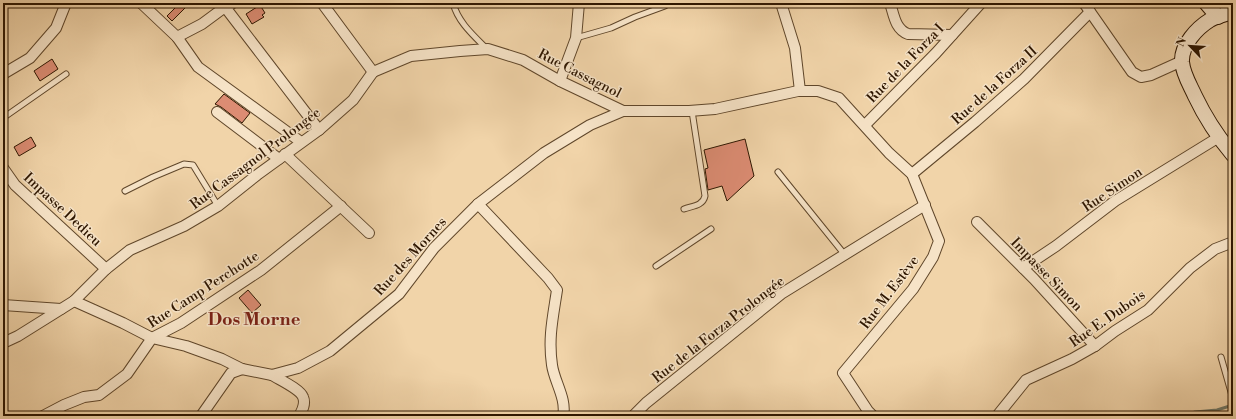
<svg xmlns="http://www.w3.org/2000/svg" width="1236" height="419" viewBox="0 0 1236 419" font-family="'Libre Bodoni',serif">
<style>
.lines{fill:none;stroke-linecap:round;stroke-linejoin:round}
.stream{stroke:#6f7767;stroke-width:3}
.building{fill:#dc8c73;stroke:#2e1600}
.lane-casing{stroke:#5f462a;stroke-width:7}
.street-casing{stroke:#5f462a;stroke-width:12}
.secondary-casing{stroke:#2e1600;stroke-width:16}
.lane{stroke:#f6e3c7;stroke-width:5}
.street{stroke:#f6e3c7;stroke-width:10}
.secondary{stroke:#f6e3c7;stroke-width:14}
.labels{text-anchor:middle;stroke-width:3;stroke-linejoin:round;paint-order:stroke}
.street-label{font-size:14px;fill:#2e1600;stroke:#f6e3c7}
.district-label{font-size:18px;font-weight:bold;fill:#7a1f14;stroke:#f6e3c7}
</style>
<rect width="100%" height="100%" fill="#f1d4a9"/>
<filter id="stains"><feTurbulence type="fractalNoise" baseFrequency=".005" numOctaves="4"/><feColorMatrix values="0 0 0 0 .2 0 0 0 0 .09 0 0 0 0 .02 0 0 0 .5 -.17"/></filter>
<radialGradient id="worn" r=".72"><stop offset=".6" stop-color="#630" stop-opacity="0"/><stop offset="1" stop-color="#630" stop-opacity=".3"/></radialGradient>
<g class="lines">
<!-- stream -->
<path class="stream" d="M1185,416L1195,412L1217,410L1233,405"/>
</g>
<!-- building -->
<g class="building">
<path d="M180,3H190L172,21L167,16Z"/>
<path d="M260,5L265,13L262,15L264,17L252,24L246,14Z"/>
<path d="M52,59L58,69L40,81L34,71Z"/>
<path d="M224,94L250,113L242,123L221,107L215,104Z"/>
<path d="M31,137L36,146L19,156L14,147Z"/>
<path d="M745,139L754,176L727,201L722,186L708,190L705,169L708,168L704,150Z"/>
<path d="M248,290L261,305L252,313L239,298Z"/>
</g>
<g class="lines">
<!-- lane casing -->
<g class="lane-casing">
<g id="lane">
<path d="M453,3C458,22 473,35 486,48"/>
<path d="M576,38L611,28L635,17L665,6"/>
<path d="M3,118L66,74"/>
<path d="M778,172L845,255"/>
<path d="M125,191L153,177L184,164L193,165L218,206"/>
<path d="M684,209C692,206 703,206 705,196L692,111"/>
<path d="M656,266L711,229"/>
<path d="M1221,357L1233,399"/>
</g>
</g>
<!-- street casing -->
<g class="street-casing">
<g id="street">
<path d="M141,3L177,37L202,24L225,7L233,3"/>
<path d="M322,3L373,72"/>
<path d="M781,3L795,48L800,91"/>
<path d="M890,3C894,15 895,29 908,34L952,35"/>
<path d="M1084,3L1132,72L1141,77L1151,75L1182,61"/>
<path d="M225,7L319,130"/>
<path d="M177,37L198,67L301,142"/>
<path d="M373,72L411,56L460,51L488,49L523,60L560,81L623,111H689L715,109L798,91H818L839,98L889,153L912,174L939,241L933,257L913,289L843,373L868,411L873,416"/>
<path d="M3,74L30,58L56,28L66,3"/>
<path d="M560,81L576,38L579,3"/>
<path d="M217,112L279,159"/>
<path d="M865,125L936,53L981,3"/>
<path d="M285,154L369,233"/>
<path d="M3,168L15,185L106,269"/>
<path d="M912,174L975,122L1024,79L1090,12"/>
<path d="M478,204L548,278L557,290C553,317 548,338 552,365C554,381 567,399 563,416"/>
<path d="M977,222L1034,279L1095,346"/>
<path d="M1023,268L1056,246L1115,201L1219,137"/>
<path d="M74,301L123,323L152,338L186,346L222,359L242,369L272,375L298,368L330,351L399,294L434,248L478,204L544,153L590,125L623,111"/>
<path d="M3,305L61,309"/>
<path d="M3,343L18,336L74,301L106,269L130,250L184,226L218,206L257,175L319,130L353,100L373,72"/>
<path d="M272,375C280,380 300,389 303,397C306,404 302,411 299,416"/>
<path d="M43,416L64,405L84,397L99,395L127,374L152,338L181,323L261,270L341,206"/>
<path d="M201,416L231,373L242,369"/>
<path d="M633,416L646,403L781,294L925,205"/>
<path d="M997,416L1026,380L1072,359L1095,346L1115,331L1148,310L1190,268L1215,249L1233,242"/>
</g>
</g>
<!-- secondary casing -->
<g class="secondary-casing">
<g id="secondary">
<path d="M1206,3L1218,17"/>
<path d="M1233,12C1226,14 1217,16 1210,20C1197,28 1181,45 1182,62C1183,74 1190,85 1195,96C1205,117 1218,137 1233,155"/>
</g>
</g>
<!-- lane -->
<use href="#lane" class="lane"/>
<!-- street -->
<use href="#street" class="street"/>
<!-- secondary -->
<use href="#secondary" class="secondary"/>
</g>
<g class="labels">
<!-- street labels -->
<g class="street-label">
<text transform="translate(905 63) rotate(-46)" y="5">Rue de la Forza I</text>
<text transform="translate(580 73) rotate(27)" y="5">Rue Cassagnol</text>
<text transform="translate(994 85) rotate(-42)" y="5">Rue de la Forza II</text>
<text transform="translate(255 158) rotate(-37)" y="5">Rue Cassagnol Prolongée</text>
<text transform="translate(1112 189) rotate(-34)" y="5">Rue Simon</text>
<text transform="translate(63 209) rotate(43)" y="5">Impasse Dedieu</text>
<text transform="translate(410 256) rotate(-48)" y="5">Rue des Mornes</text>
<text transform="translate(1047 274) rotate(46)" y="5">Impasse Simon</text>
<text transform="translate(203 289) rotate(-33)" y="5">Rue Camp Perchotte</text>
<text transform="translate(889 292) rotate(-53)" y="5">Rue M. Estève</text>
<text transform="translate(1107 318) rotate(-35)" y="5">Rue E. Dubois</text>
<text transform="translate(718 329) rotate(-38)" y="5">Rue de la Forza Prolongée</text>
</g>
<!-- district labels -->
<g class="district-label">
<text x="254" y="325">Dos Morne</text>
</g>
</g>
<!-- margin -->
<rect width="1236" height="419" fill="none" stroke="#f1d4a9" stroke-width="16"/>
<rect x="4" y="4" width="1228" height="411" fill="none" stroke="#2e1600" stroke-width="2"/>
<rect x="8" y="8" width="1220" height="403" fill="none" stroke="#2e1600"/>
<!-- north arrow -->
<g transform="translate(1190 46) rotate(295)" stroke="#f6e3c7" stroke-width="3" paint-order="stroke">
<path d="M0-3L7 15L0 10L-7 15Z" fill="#2e1600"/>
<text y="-6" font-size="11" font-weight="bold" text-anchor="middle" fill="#2e1600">N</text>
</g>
<rect width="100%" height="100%" filter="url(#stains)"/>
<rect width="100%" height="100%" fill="url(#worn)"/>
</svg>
